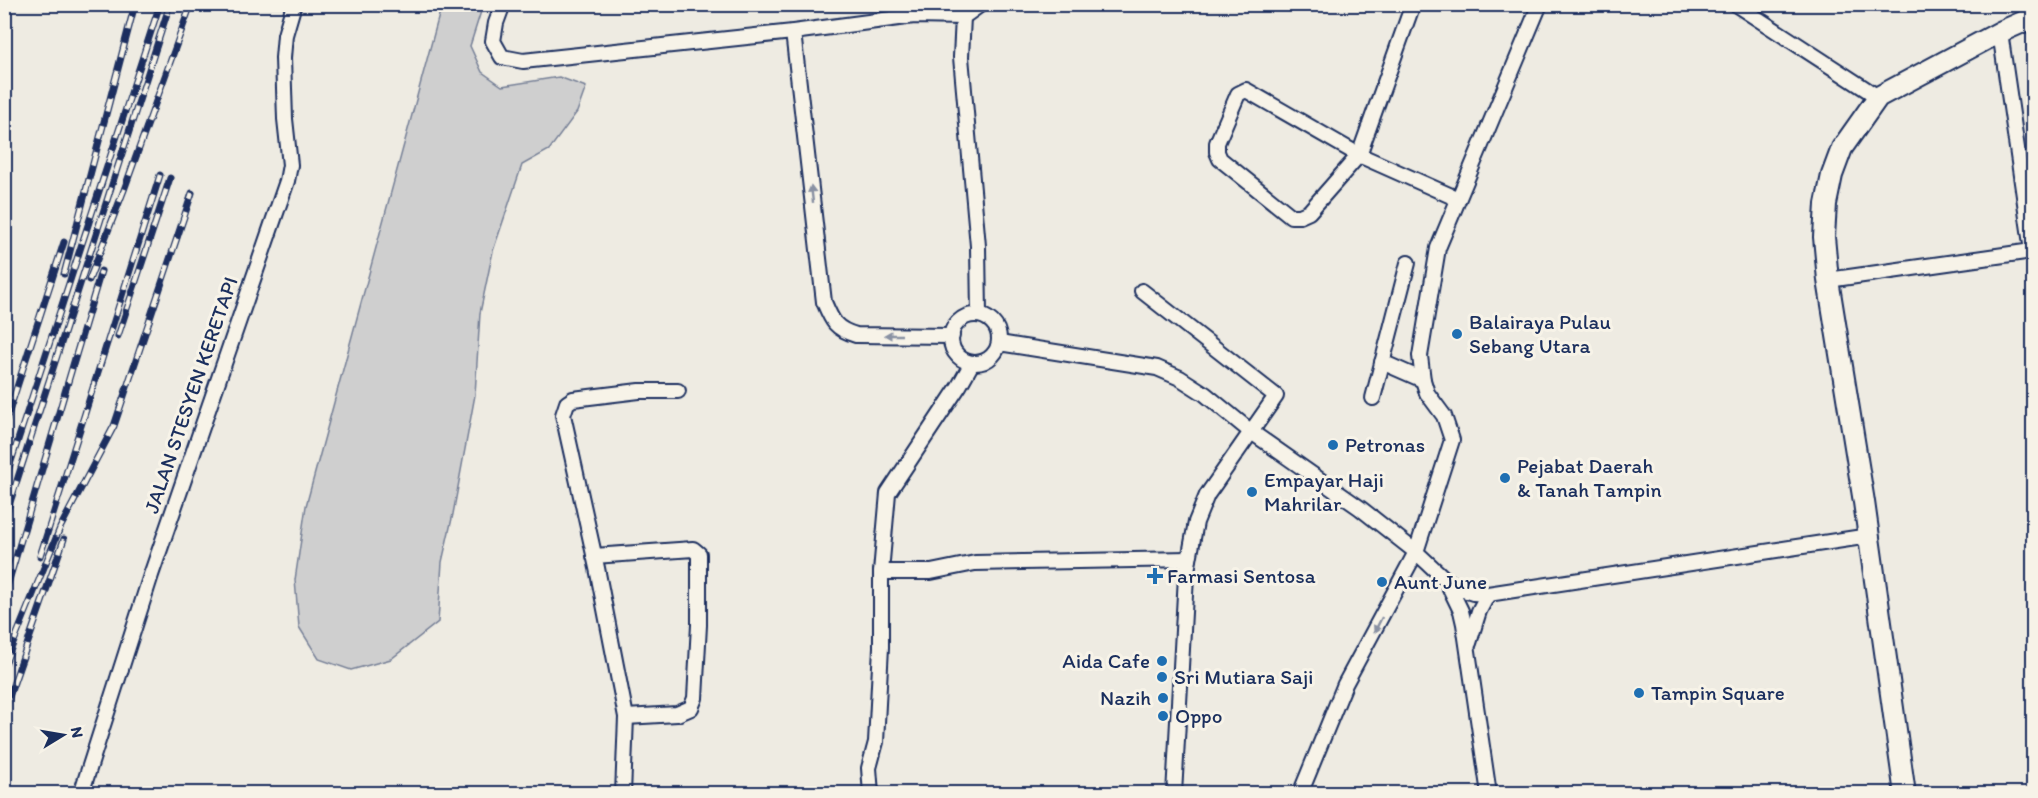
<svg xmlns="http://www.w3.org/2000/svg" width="2038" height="798" viewBox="0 0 2038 798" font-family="Itim,sans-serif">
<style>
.green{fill:#cfcfcf;stroke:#757f96;stroke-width:1.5}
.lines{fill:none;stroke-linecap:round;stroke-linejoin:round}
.stream{stroke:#6e7992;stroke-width:4.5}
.street-casing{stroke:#1b2f5e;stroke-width:18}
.secondary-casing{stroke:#1b2f5e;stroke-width:24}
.street{stroke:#f7f3e8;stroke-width:14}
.secondary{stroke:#f7f3e8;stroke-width:20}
.rail-casing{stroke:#1b2f5e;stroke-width:7}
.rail{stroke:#f7f3e8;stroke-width:4.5;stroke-dasharray:14;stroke-linecap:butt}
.oneway{fill:#8991a3}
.poi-dot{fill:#1f6fb2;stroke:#f7f3e8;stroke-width:2}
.labels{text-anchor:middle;stroke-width:6;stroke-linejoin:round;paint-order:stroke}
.poi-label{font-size:21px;fill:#1b2f5e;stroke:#f7f3e8;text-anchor:start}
.street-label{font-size:21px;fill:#1b2f5e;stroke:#f7f3e8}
</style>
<rect width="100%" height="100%" fill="#eeebe2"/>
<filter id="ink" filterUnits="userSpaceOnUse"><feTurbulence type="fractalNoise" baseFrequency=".0167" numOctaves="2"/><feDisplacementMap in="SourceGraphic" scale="12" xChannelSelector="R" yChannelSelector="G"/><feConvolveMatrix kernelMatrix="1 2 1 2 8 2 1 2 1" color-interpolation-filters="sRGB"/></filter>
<g filter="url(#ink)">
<!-- green -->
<path class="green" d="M442,4L483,5L470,46L482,72L502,86L559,77L586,87L577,112L549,150L522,165L493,251L480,313L475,395L453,514L442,562L438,622L391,659L351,670L319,659L299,627L295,580L306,506Z"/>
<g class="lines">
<!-- stream -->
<path class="stream" d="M4,41L10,25L8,4"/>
<!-- street casing -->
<g class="street-casing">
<g id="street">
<path d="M503,4L496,23L493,41L502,57L523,61L793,32L914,16L963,17L981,4"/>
<path d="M1413,4L1359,155L1309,212L1300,216H1291L1220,159L1217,152V143L1238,94L1246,90L1359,155L1458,199"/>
<path d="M1735,4L1878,97"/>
<path d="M963,17L961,57L978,246L979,315"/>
<path d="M793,32L824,302C832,321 835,329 856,335L952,336"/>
<path d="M1828,280L2032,251L2000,32"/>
<path d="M1142,291L1276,396L1207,495L1196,522L1186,576L1174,794"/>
<circle cx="975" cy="339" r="24"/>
<path d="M999,343L1157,368L1180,378L1205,394L1250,431L1360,508L1416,552L1446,580L1461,589L1473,593L1488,594L1869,536"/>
<path d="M1382,362L1423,380"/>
<path d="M1373,398L1408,263"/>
<path d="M594,556L693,549L699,554V625L695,698L691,708L677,714L626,717"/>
<path d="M881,572H931L975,563L1189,559"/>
<path d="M1447,582L1461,611L1464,624L1489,794"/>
<path d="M1469,643L1479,611L1488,594"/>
<path d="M81,794L151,575L287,181L290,165L285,119L283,58L285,35L294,4"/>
<path d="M623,794L626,717L597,568L563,415L567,403L573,399L639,391H678"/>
<path d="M871,794L869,768L876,742L881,647V572L888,493L959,386L972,363"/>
<path d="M1300,794L1345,684L1416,552L1452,440L1444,416L1427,393L1423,380L1420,356L1438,248L1540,4"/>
</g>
</g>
<!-- secondary casing -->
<g class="secondary-casing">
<path id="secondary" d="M1905,794L1864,502L1828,280L1824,237L1826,204L1832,175L1842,148L1878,97L2000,32L2034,17"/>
</g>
<!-- street -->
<use href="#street" class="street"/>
<!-- secondary -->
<use href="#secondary" class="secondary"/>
<!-- rail casing -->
<g class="rail-casing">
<g id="rail">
<path d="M64,274L135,4"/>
<path d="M89,280L124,190L191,4"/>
<path d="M118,336L170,178"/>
<path d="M4,427L64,242"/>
<path d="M4,483L160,4"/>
<path d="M4,521L170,4"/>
<path d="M40,556L160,175"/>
<path d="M4,597L101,271"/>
<path d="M4,666L60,528L114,426L192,193"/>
<path d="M4,711L64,539"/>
</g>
</g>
<!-- rail -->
<use href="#rail" class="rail"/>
</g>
<!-- one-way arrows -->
<defs><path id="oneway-solid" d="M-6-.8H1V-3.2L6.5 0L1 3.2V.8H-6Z" transform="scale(1.5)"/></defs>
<g class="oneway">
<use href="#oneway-solid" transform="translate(812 194) rotate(-97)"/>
<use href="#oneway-solid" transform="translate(893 335) rotate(-180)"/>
<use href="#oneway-solid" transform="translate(1378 625) rotate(117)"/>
</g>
</g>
<!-- markers -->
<g class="poi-dot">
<circle cx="1457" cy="334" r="6"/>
<circle cx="1333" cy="445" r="6"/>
<circle cx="1505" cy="478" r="6"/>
<circle cx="1252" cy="492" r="6"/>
<path d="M1152 567h6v6h6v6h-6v6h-6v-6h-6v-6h6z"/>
<circle cx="1382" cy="582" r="6"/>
<circle cx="1162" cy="661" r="6"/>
<circle cx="1162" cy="677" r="6"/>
<circle cx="1639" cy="693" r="6"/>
<circle cx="1163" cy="698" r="6"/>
<circle cx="1163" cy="716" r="6"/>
</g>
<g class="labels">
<!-- poi labels -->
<g class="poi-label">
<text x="1469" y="329">Balairaya Pulau<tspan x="1469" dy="24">Sebang Utara</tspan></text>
<text x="1345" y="452">Petronas</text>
<text x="1517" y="473">Pejabat Daerah<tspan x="1517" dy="24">&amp; Tanah Tampin</tspan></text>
<text x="1264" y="487">Empayar Haji<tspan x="1264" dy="24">Mahrilar</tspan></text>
<text x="1167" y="583">Farmasi Sentosa</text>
<text x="1394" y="589">Aunt June</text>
<text x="1150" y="668" text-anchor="end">Aida Cafe</text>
<text x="1174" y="684">Sri Mutiara Saji</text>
<text x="1651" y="700">Tampin Square</text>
<text x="1151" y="705" text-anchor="end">Nazih</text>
<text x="1175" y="723">Oppo</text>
</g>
<!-- street labels -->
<g class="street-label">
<text transform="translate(191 395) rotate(-71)" y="7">JALAN STESYEN KERETAPI</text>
</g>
</g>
<!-- margin -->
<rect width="2038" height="798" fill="none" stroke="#f7f3e8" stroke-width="24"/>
<rect x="12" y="12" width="2014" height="774" fill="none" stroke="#1b2f5e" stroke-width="2" filter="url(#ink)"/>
<!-- north arrow -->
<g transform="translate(63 735) rotate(79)" stroke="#f7f3e8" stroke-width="4.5" paint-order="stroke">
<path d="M0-4.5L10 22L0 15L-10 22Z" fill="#1b2f5e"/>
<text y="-9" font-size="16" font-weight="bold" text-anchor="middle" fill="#1b2f5e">N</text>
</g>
</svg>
